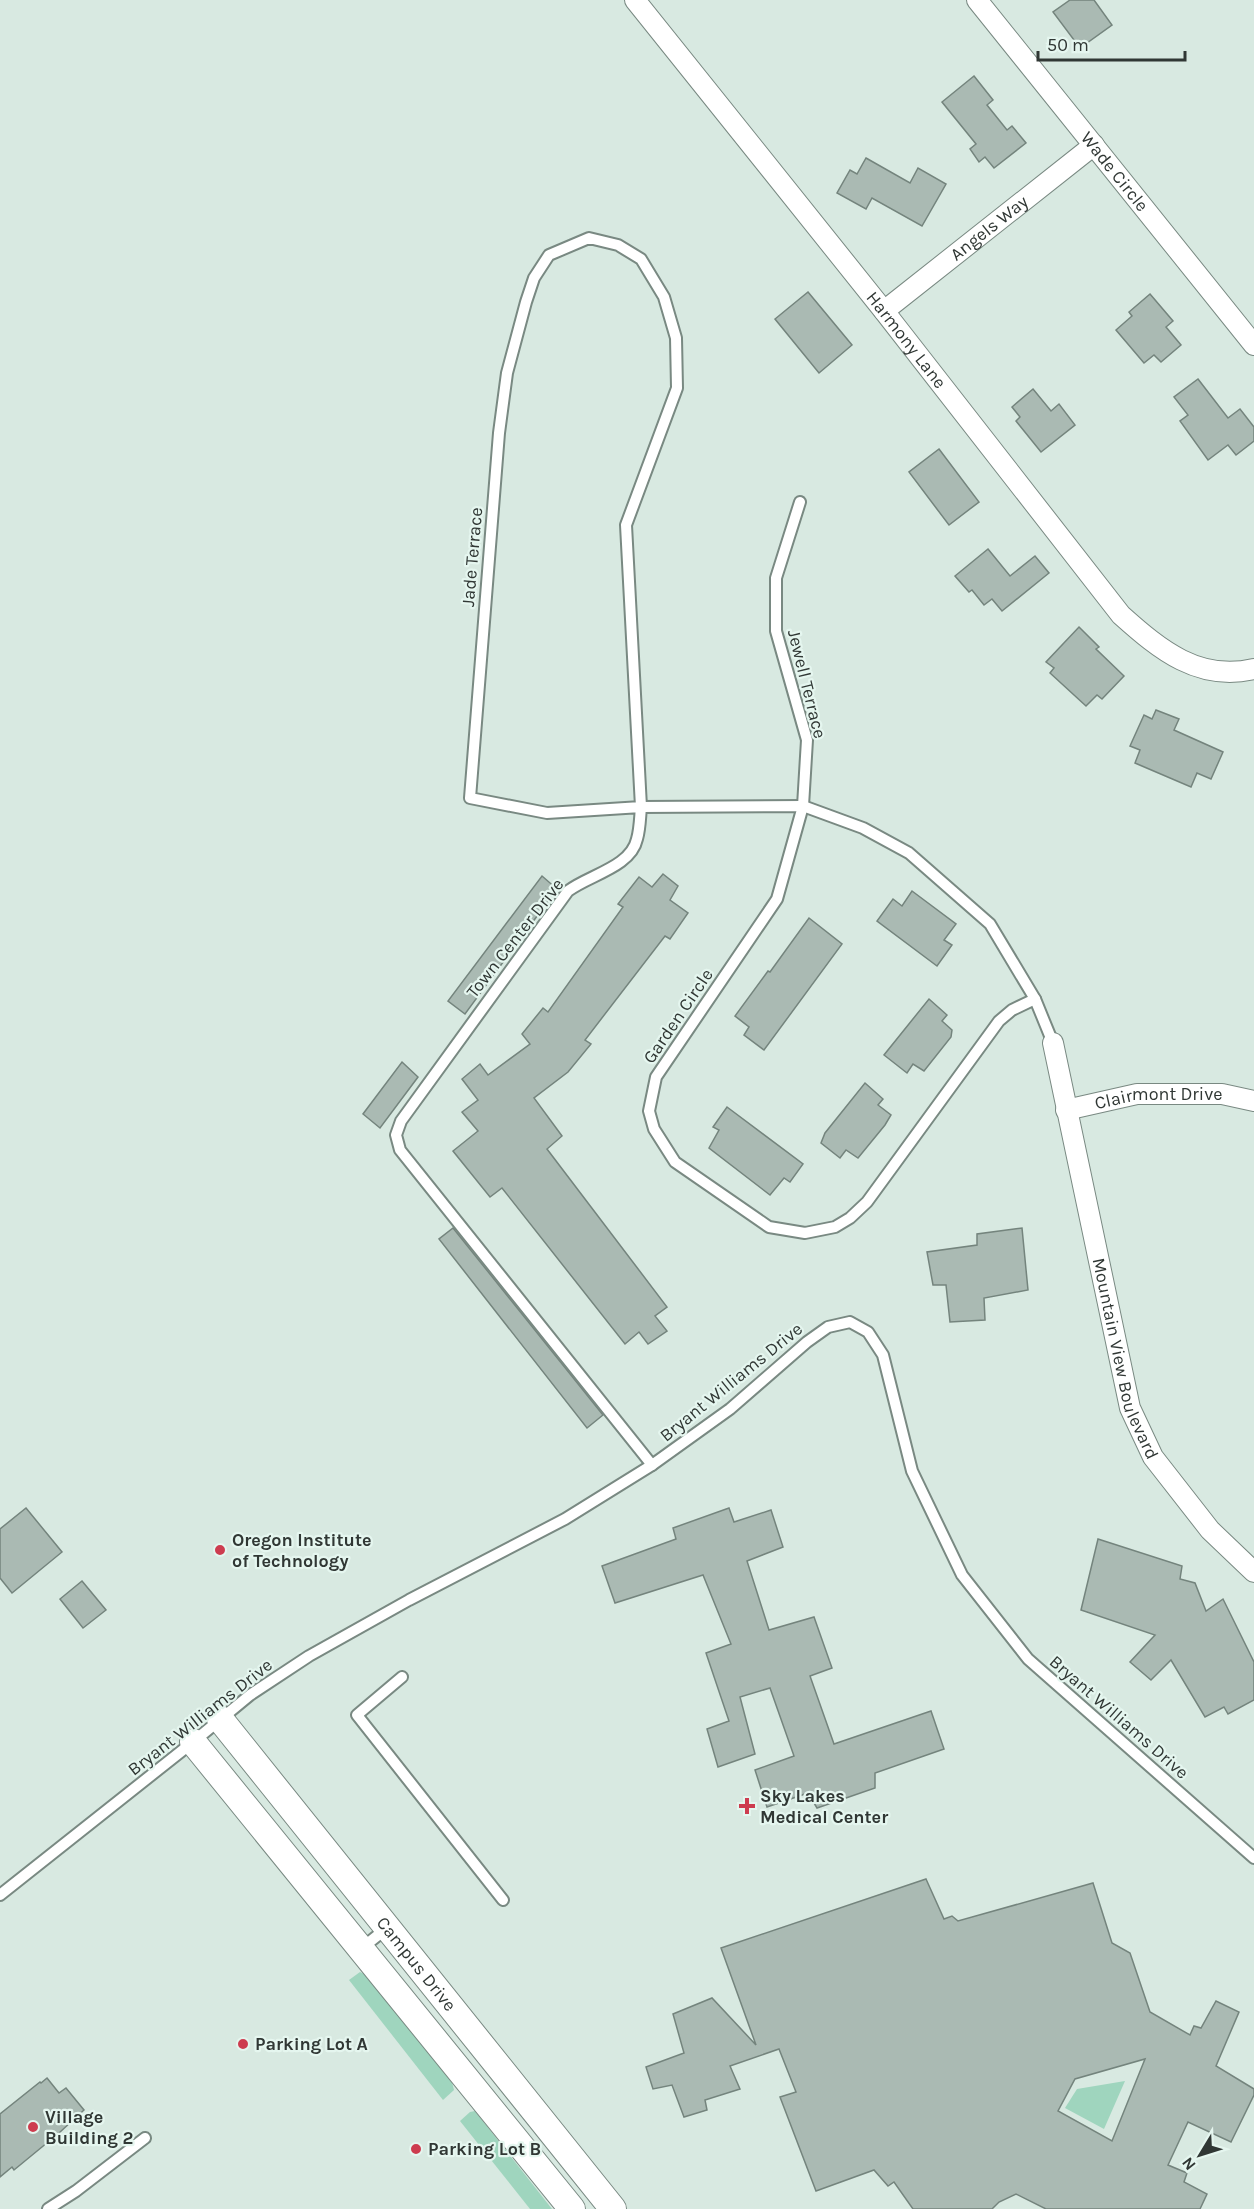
<svg xmlns="http://www.w3.org/2000/svg" width="1254" height="2209" viewBox="0 0 1254 2209" font-family="Karla,sans-serif">
<style>
.green{fill:#9fd5be}
.building{fill:#aabab3;stroke:#74847d;stroke-width:1.5;fill-rule:evenodd}
.lines{fill:none;stroke-linecap:round;stroke-linejoin:round}
.service-casing{stroke:#798982;stroke-width:14}
.minor-casing{stroke:#798982;stroke-width:22}
.tertiary-casing{stroke:#798982;stroke-width:28}
.service{stroke:#fff;stroke-width:10}
.minor{stroke:#fff;stroke-width:20}
.tertiary{stroke:#fff;stroke-width:26}
.poi-dot{fill:#cd3c4f;stroke:#e5f6ef;stroke-width:2}
.labels{text-anchor:middle;stroke-width:4.5;stroke-linejoin:round;paint-order:stroke}
.street-label{font-size:18px;fill:#303734;stroke:#e5f6ef}
.poi-label{font-size:18px;font-weight:bold;fill:#303734;stroke:#e5f6ef;text-anchor:start}
</style>
<rect width="100%" height="100%" fill="#d8e9e1"/>
<!-- green -->
<g class="green">
<path d="M360,1972L366,1975L452,2082L454,2090L443,2100L349,1980Z"/>
<path d="M1125,2081L1104,2129L1065,2108L1077,2089Z"/>
<path d="M475,2111L552,2209H530L460,2121L470,2112Z"/>
</g>
<!-- building -->
<g class="building">
<path d="M1070,0H1094L1112,25L1080,48L1053,12Z"/>
<path d="M974,76L993,100L987,105L1007,130L1012,126L1026,143L994,168L985,157L979,162L970,149L976,144L942,102Z"/>
<path d="M866,158L910,183L918,168L946,184L922,226L872,198L866,209L837,193L850,170L857,174Z"/>
<path d="M808,292L852,345L819,373L775,319Z"/>
<path d="M1150,294L1173,321L1166,327L1181,345L1161,362L1154,355L1144,363L1116,330L1132,316L1129,312Z"/>
<path d="M1198,379L1228,418L1240,409L1254,427V441L1236,455L1228,445L1208,460L1180,421L1188,415L1174,397Z"/>
<path d="M1033,389L1051,411L1059,404L1075,425L1041,452L1016,421L1020,417L1012,407Z"/>
<path d="M939,449L979,502L949,525L909,472Z"/>
<path d="M988,549L1010,576L1035,556L1049,573L1002,611L992,599L984,605L972,590L969,592L955,576Z"/>
<path d="M1079,627L1099,647L1096,649L1124,676L1102,699L1097,695L1086,706L1050,673L1054,668L1046,662Z"/>
<path d="M1156,710L1179,719L1174,730L1223,752L1211,779L1197,773L1191,787L1135,763L1140,750L1130,746L1144,715L1152,719Z"/>
<path d="M663,874L678,886L670,900L688,913L670,939L665,936L585,1040L591,1044L568,1072L534,1098L562,1136L547,1149L667,1307L655,1316L667,1331L648,1344L639,1332L625,1344L502,1188L490,1197L453,1151L478,1131L462,1112L478,1100L462,1079L480,1064L488,1075L530,1044L522,1034L543,1008L548,1012L623,907L618,904L639,877L652,887Z"/>
<path d="M542,876L557,889L465,1014L448,1001Z"/>
<path d="M912,891L956,924L944,940L952,945L937,966L877,921L893,899L902,906Z"/>
<path d="M809,918L842,944L764,1050L744,1035L749,1027L735,1016L768,971L770,972Z"/>
<path d="M929,999L947,1015L942,1021L952,1030L951,1037L924,1071L913,1064L907,1073L884,1055Z"/>
<path d="M402,1062L418,1077L380,1128L363,1114Z"/>
<path d="M865,1083L883,1099L878,1105L891,1115L885,1125L858,1158L846,1150L840,1158L821,1143L825,1133Z"/>
<path d="M727,1107L803,1164L790,1182L784,1178L770,1195L709,1148L719,1130L713,1127Z"/>
<path d="M453,1228L603,1415L587,1428L439,1239Z"/>
<path d="M1022,1228L1028,1290L984,1298L985,1320L950,1322L946,1285H933L927,1252L977,1245V1234Z"/>
<path d="M26,1508L62,1552L12,1593L0,1578V1529Z"/>
<path d="M729,1508L734,1522L771,1510L783,1547L747,1561L769,1630L814,1617L832,1668L810,1676L834,1744L931,1711L944,1749L875,1773V1788L817,1808L808,1793L767,1807L755,1770L794,1756L770,1688L740,1697L755,1754L718,1767L707,1729L729,1721L706,1653L731,1644L703,1575L615,1603L602,1566L676,1539L673,1528Z"/>
<path d="M1098,1539L1182,1566L1180,1579L1195,1583L1206,1611L1223,1599L1254,1662V1700L1228,1714L1224,1707L1205,1717L1171,1660L1151,1680L1130,1662L1155,1635L1081,1610Z"/>
<path d="M82,1581L106,1610L83,1628L60,1599Z"/>
<path d="M926,1879L944,1919L952,1916L958,1921L1093,1883L1112,1943L1130,1953L1150,2012L1190,2035L1194,2026L1201,2028L1216,2001L1239,2012L1216,2066L1254,2089V2095L1231,2142L1188,2122L1168,2165L1187,2173L1184,2182L1207,2194L1200,2209H1046L1016,2194L999,2202L992,2209H913L894,2182L888,2186L874,2170L816,2191L780,2097L796,2092L779,2049L730,2066L740,2089L705,2100L707,2110L684,2117L672,2085L653,2089L646,2067L684,2053L673,2014L712,1998L756,2045L721,1948ZM1145,2059L1112,2141L1058,2111L1075,2079Z"/>
<path d="M47,2078L59,2093L66,2088L84,2110L59,2133L14,2170L12,2167L0,2177V2114L40,2082L41,2083Z"/>
</g>
<g class="lines">
<!-- service casing -->
<g class="service-casing">
<g id="service">
<path d="M800,502L776,578V631L807,740L803,806L777,899L656,1077L649,1111L654,1129L675,1162L769,1227L805,1233L835,1227L850,1218L867,1202L999,1021L1012,1010L1035,999"/>
<path d="M652,1465L400,1150L396,1135L401,1121L568,891C589,875 631,867 637,839C640,829 640,817 641,807L626,525L677,388L676,338L664,297L641,259L618,245L589,238L549,255L534,278L526,302L507,373L499,433L470,798L547,813L641,807L803,806L863,828L909,853L990,924L1035,999L1053,1043"/>
<path d="M402,1677L357,1715L503,1900"/>
<path d="M0,1895L193,1742L250,1695L309,1656L409,1600L565,1519L652,1465L730,1409L807,1342L828,1327L850,1322L868,1332L883,1355L912,1471L962,1575L1028,1659L1254,1858"/>
<path d="M362,1948L387,1928"/>
<path d="M48,2209L76,2191L145,2138"/>
</g>
</g>
<!-- minor casing -->
<g class="minor-casing">
<g id="minor">
<path id="s1" d="M635,0L884,311L1121,615C1160,650 1199,682 1254,669"/>
<path id="s2" d="M977,0L1254,345"/>
<path id="s3" d="M884,311L1094,145"/>
<path id="s4" d="M1053,1043L1130,1408L1153,1457L1210,1530L1254,1572"/>
<path id="s5" d="M1066,1110L1137,1094H1222L1254,1101"/>
</g>
</g>
<!-- tertiary casing -->
<g class="tertiary-casing">
<g id="tertiary">
<path id="s6" d="M220,1719L613,2209"/>
<path d="M193,1742L572,2209"/>
</g>
</g>
<!-- service -->
<use href="#service" class="service"/>
<!-- minor -->
<use href="#minor" class="minor"/>
<!-- tertiary -->
<use href="#tertiary" class="tertiary"/>
</g>
<!-- markers -->
<g class="poi-dot">
<circle cx="220" cy="1550" r="6"/>
<path d="M744 1797h6v6h6v6h-6v6h-6v-6h-6v-6h6z"/>
<circle cx="243" cy="2044" r="6"/>
<circle cx="33" cy="2127" r="6"/>
<circle cx="416" cy="2149" r="6"/>
</g>
<g class="labels">
<!-- street labels -->
<g class="street-label">
<text dy="6" stroke="none"><textPath href="#s2" startOffset="220">Wade Circle</textPath></text>
<text dy="6" stroke="none"><textPath href="#s3" startOffset="134">Angels Way</textPath></text>
<text dy="6" stroke="none"><textPath href="#s1" startOffset="435">Harmony Lane</textPath></text>
<text transform="translate(472 557) rotate(-85)" y="6">Jade Terrace</text>
<text transform="translate(807 684) rotate(76)" y="6">Jewell Terrace</text>
<text transform="translate(515 938) rotate(-52)" y="6">Town Center Drive</text>
<text transform="translate(678 1016) rotate(-56)" y="6">Garden Circle</text>
<text dy="6" stroke="none"><textPath href="#s5" startOffset="94">Clairmont Drive</textPath></text>
<text dy="6" stroke="none"><textPath href="#s4" startOffset="324">Mountain View Boulevard</textPath></text>
<text transform="translate(731 1382) rotate(-39)" y="6">Bryant Williams Drive</text>
<text transform="translate(200 1717) rotate(-38)" y="6">Bryant Williams Drive</text>
<text transform="translate(1119 1717) rotate(41)" y="6">Bryant Williams Drive</text>
<text dy="6" stroke="none"><textPath href="#s6" startOffset="314">Campus Drive</textPath></text>
</g>
<!-- poi labels -->
<g class="poi-label">
<text x="232" y="1546">Oregon Institute<tspan x="232" dy="21">of Technology</tspan></text>
<text x="760" y="1802">Sky Lakes<tspan x="760" dy="21">Medical Center</tspan></text>
<text x="255" y="2050">Parking Lot A</text>
<text x="45" y="2123">Village<tspan x="45" dy="21">Building 2</tspan></text>
<text x="428" y="2155">Parking Lot B</text>
</g>
</g>
<!-- north arrow -->
<g transform="translate(1200 2155) rotate(232)" stroke="#e5f6ef" stroke-width="4.5" paint-order="stroke">
<path d="M0-4.5L10 22L0 15L-10 22Z" fill="#303734"/>
<text y="-9" font-size="16" font-weight="bold" text-anchor="middle" fill="#303734">N</text>
</g>
<!-- scale -->
<path d="M1038 51v9h147v-9" fill="none" stroke="#303734" stroke-width="3"/>
<text x="1047" y="51" font-size="18" fill="#303734" stroke="#e5f6ef" stroke-width="4.5" paint-order="stroke">50 m</text>
</svg>
